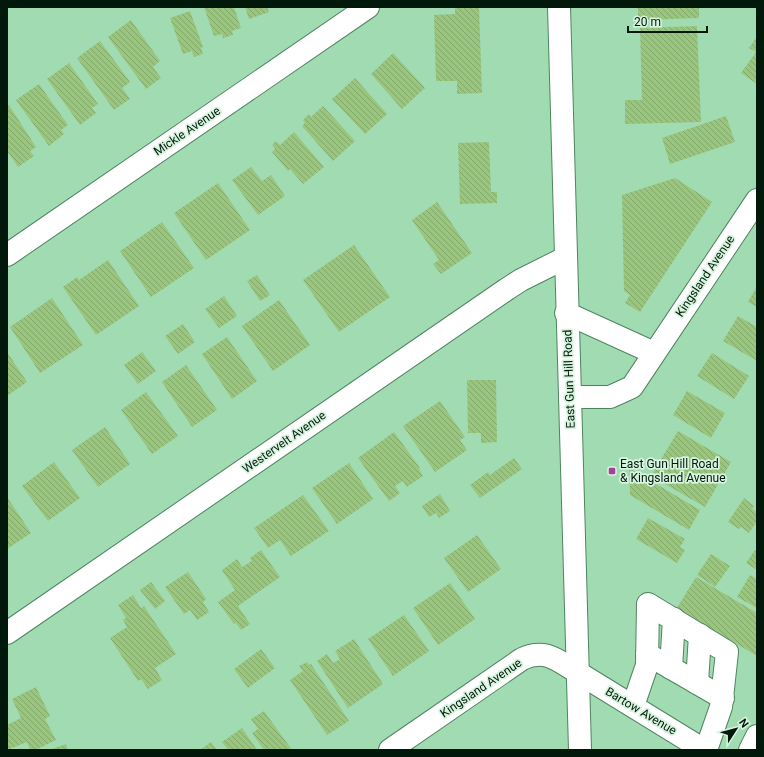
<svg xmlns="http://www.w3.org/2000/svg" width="764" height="757" viewBox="0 0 764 757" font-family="Roboto,sans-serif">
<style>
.building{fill:url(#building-back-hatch)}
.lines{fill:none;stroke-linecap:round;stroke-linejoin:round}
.minor-casing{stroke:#4e8560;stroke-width:24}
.major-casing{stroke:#4e8560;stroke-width:24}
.minor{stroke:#fff;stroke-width:22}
.major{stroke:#fff;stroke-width:22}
.poi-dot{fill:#aa3c9a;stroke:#d7f4df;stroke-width:1.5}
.labels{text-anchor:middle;stroke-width:3.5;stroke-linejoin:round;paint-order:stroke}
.street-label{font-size:12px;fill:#02180a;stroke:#d7f4df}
.poi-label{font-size:12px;fill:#02180a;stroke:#d7f4df;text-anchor:start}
</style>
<defs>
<pattern id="building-back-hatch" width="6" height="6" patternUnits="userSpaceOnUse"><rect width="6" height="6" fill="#9ac57f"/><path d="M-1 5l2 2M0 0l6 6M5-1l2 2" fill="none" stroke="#83a86c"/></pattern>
</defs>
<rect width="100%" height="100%" fill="#a1dbb2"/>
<!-- building -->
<g class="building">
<path d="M204,7H234L241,28L232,31L233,35L223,38L222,34L214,36Z"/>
<path d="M245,7H267L269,12L249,19Z"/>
<path d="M455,7H479L482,93L457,94V81H436L434,15L455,14Z"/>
<path d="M638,7H699V18L638,20Z"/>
<path d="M190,11L203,47L201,48L203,54L194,57L192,51L183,54L170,18Z"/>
<path d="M131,20L160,61L153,67L161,78L146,89L108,37Z"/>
<path d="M697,26L701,122L625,124V100H642L640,28Z"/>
<path d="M756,38L757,39V84L741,73L756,52L749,48Z"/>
<path d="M100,41L130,82L122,88L130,99L114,110L77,58Z"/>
<path d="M393,53L425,88L402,109L371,74Z"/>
<path d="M69,63L98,104L92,108L96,113L80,125L47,79Z"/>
<path d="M355,78L387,114L365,134L332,99Z"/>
<path d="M39,84L68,125L61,130L64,134L49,146L16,100Z"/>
<path d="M9,105L36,147L30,151L34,156L18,167L7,151V106Z"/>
<path d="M323,106L355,141L333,161L302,126L305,123L303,120L309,114L311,117Z"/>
<path d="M726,116L735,142L670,164L662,138Z"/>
<path d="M294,132L324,167L303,184L290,169L288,171L272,152L275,149L272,145L276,141L280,145Z"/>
<path d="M489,142L491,192H497V203L460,204L458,143Z"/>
<path d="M251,167L262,181L271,175L285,196L258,215L232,180Z"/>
<path d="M675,178L712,202L640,312L625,303L630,295L624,291L622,195Z"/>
<path d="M218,183L250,230L206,260L174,213Z"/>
<path d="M437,202L472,253L441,274L433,264L439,260L412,220Z"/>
<path d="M162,222L194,268L151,297L120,251Z"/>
<path d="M354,245L390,297L339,332L303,280Z"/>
<path d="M108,260L139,306L96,335L63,287L77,277L79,280Z"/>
<path d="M257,275L270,295L260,301L247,281Z"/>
<path d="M757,286V307L748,302Z"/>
<path d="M224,296L237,316L219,328L205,309Z"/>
<path d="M52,298L83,345L40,373L10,327Z"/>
<path d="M279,300L310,345L273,371L242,326Z"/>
<path d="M738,316L757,327V361L723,341Z"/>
<path d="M183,324L195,342L178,354L165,336Z"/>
<path d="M227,337L257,381L232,399L202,354Z"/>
<path d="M7,352L27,382L7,396Z"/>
<path d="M142,352L156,371L138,384L124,365Z"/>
<path d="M712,353L749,376L734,399L697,376Z"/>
<path d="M186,365L217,410L192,427L162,382Z"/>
<path d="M467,380H496L497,442L481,443V433H468Z"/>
<path d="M687,391L725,413L711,438L673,415Z"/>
<path d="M146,392L178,436L152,454L121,410Z"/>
<path d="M440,401L465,437L460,440L467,450L435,472L403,426Z"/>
<path d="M105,427L130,464L98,487L72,450Z"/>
<path d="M678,431L731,462L705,507L651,476Z"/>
<path d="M394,432L420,468L419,469L423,476L407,487L403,481L395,486L400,493L389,501L358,458Z"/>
<path d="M514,458L522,469L480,498L470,485L488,472L490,475Z"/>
<path d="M54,462L80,498L48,521L22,486Z"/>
<path d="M349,463L373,499L337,524L312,488Z"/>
<path d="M629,468L700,510L689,530L630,495Z"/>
<path d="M440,494L450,511L439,518L436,513L429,517L422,506Z"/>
<path d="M303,495L329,531L291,556L280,540L268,548L254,528Z"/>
<path d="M7,497L31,533L7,549Z"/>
<path d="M744,498L754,506L752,509L757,512V521L749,533L741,527L739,529L728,522Z"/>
<path d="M648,518L685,539L680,547L685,550L677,563L636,539Z"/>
<path d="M477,535L501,569L468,592L444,558Z"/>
<path d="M261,550L280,577L238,606L250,624L241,630L236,623L234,624L218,602L235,590L222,570L237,559L242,567L252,561L250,558Z"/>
<path d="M755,550L757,552V570L746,563Z"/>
<path d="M711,554L730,566L715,587L697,575Z"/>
<path d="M188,572L206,599L203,602L209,612L197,620L190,610L184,614L165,587Z"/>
<path d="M750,575L757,579V608L737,597Z"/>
<path d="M696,577L757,613V656L677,608Z"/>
<path d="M151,582L165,601L155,609L140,590Z"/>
<path d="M450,583L475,619L438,645L413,608Z"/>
<path d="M133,595L141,608L144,606L176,654L155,668L162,680L148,689L141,679L138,681L110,638L127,627L123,620L126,618L118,605Z"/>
<path d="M404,615L429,651L393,676L368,639Z"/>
<path d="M354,639L383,684L348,708L317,661L327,654L333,663L340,659L335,651Z"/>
<path d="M261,649L275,668L248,688L234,669Z"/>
<path d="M307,662L309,665L311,664L349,721L327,735L290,680L303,671L299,666Z"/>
<path d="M36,687L50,716L45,719L56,740L35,750H30L27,742L7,750V725L21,718L12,699Z"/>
<path d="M264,711L292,750H264L252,733L258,729L251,719Z"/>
<path d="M242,728L257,750H228L222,742Z"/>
<path d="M211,742L217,750H200Z"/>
<path d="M66,744L68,750H49Z"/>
</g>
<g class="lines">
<!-- minor casing -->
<g class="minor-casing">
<g id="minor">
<path d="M7,255L368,7"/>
<path d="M566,313L654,353"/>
<path d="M570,397H610L632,387L757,200"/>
<path d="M7,633L507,289L521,280L565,258"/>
<path d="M647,654L723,698"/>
<path d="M671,668L674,619"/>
<path d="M697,683L700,635"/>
<path d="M633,706L647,665L648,604L727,652L721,707L706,750"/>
<path d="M390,750L522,659C545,648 557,660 577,672"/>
<path d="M750,750L757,736"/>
</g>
</g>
<!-- major casing -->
<g class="major-casing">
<g id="major">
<path d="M559,7L580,750"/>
<path d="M577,672L704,750"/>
</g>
</g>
<!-- minor -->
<use href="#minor" class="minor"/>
<!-- major -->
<use href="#major" class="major"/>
</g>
<!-- markers -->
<rect class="poi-dot" x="608" y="467" width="8" height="8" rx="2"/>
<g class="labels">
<!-- street labels -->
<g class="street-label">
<text transform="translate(187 131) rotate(-34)" y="4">Mickle Avenue</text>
<text transform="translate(705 276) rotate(-56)" y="4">Kingsland Avenue</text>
<text transform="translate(569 379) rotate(-92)" y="4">East Gun Hill Road</text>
<text transform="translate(284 442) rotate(-35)" y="4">Westervelt Avenue</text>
<text transform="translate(481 688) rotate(-34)" y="4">Kingsland Avenue</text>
<text transform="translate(641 711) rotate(31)" y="4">Bartow Avenue</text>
</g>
<!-- poi labels -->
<g class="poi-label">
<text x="620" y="468">East Gun Hill Road<tspan x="620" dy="14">&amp; Kingsland Avenue</tspan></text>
</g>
</g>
<!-- border -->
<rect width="764" height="757" fill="none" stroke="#02180a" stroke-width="16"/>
<!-- north arrow -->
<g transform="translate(736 729) rotate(54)" stroke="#d7f4df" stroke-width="3" paint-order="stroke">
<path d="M0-3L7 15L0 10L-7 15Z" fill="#02180a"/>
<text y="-6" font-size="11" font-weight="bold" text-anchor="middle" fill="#02180a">N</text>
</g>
<!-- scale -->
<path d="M628 26v6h79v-6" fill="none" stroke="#02180a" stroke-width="2"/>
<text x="634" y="26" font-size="12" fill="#02180a" stroke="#d7f4df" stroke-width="3" paint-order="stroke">20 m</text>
</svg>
